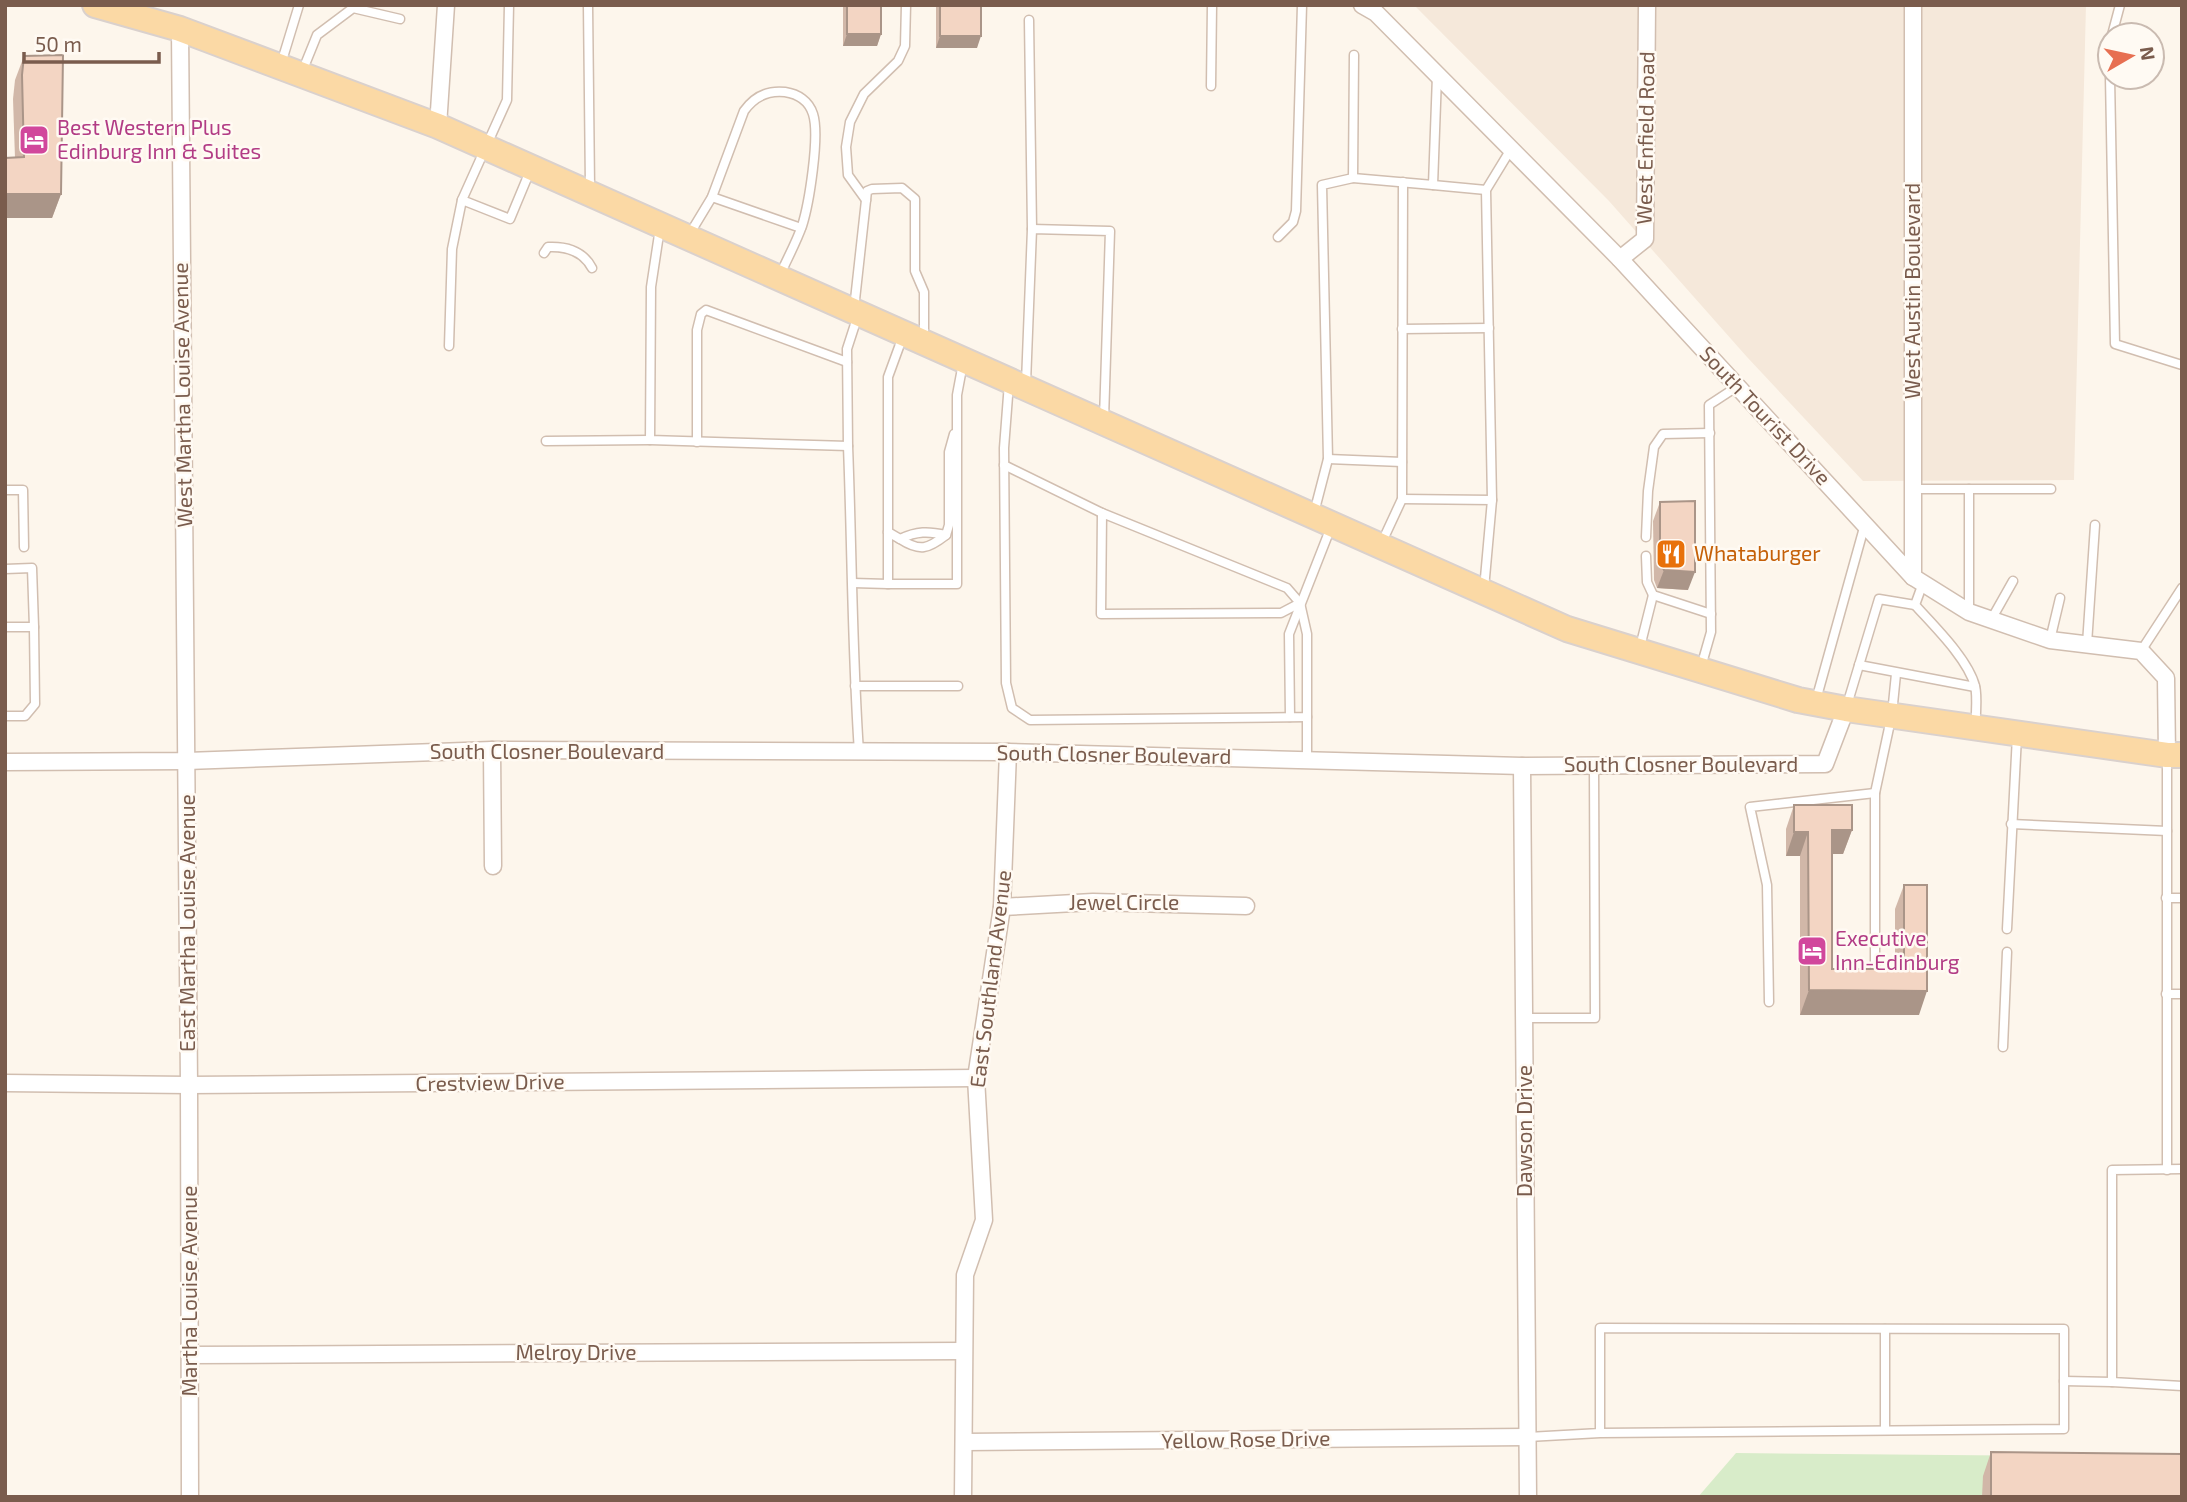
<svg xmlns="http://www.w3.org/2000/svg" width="2187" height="1502" viewBox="0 0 2187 1502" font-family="'Exo 2',sans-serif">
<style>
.residential{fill:#f5e8da}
.garden{fill:#d8ecc9}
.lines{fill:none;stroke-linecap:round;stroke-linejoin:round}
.service-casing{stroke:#d1beb0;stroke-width:11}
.minor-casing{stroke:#d1beb0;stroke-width:19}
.primary-casing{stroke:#dad1cd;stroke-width:28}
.service{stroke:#fff;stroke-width:8}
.minor{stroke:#fff;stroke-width:16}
.primary{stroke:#fbd9a5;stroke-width:24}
.wall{fill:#d1b7a8}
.shaded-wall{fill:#aa9588}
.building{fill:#f3d5c3;stroke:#aa9588;stroke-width:2}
.labels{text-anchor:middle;stroke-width:5;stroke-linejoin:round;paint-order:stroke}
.hotel-label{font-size:21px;fill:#b23c85;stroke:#fffaf3;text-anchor:start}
.street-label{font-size:21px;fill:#7a5c4d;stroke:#fffaf3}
.food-label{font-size:21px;fill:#c56008;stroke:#fffaf3;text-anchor:start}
</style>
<rect width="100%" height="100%" fill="#fdf6ec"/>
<!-- residential -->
<path class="residential" d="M1414,5H2086L2074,480L1863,481L1747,357L1609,201Z"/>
<!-- garden -->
<path class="garden" d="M1736,1453L2182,1457V1497H1698Z"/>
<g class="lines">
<!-- service casing -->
<g class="service-casing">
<g id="service">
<path d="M509,5L507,100L462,200L510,219L530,171"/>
<path d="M588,5L590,188"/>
<path d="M1029,20L1032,229"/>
<path d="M2112,35L2120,5"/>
<path d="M2110,51V60"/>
<path d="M281,64L299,5"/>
<path d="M302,72L317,35L353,8L400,19"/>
<path d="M2110,77L2115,344L2182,365"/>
<path d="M1211,86L1212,5"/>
<path d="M1353,178L1433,185L1437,76"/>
<path d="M1433,185L1486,190"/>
<path d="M712,197L801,228"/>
<path d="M866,200L848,175L846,147L850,122L864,94L898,61L905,46L906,5"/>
<path d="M660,228L651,287L650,440L848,446L847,349L858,315"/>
<path d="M689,235L712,197L744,111C754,97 767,90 785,92C798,94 809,101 813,114C820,136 809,204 802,226C796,243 787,259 780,275"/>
<path d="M1278,237L1293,222L1296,211L1302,5"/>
<path d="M544,253L548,247C567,246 583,251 592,268"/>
<path d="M854,309L867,191L872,189L902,188L915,199V271L924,292V339"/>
<path d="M1402,329L1489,328"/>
<path d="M903,336L888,377V584H957V395L963,363"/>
<path d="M449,346L452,249L462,200"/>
<path d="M1009,383L1004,448L1006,683L1012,708L1030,720L1307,717V634L1300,603L1287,588L1102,513L1101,614L1281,613L1300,603"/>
<path d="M1026,383L1032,229L1110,231L1104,419"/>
<path d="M546,441L650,440"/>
<path d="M697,442V330L701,314L706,310L847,362"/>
<path d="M848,446C852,548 852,650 859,752"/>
<path d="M1328,459L1402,462"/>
<path d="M1004,465L1102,513"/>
<path d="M1913,489H2051"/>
<path d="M5,490H23L24,547"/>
<path d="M1402,499L1492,500L1484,589"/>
<path d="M1492,500L1486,190L1511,149"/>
<path d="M1314,513L1328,459L1322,185L1353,178L1354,55"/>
<path d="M888,532L900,539C917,531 928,531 946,535L949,525V452L954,434"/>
<path d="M1646,537L1648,491L1654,447L1663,434L1710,433"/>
<path d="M900,539C920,552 928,549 946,535"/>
<path d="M1382,542L1402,499L1403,182"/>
<path d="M1646,556L1647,582L1653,595L1711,614"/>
<path d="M5,569L32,568L34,627"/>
<path d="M853,583L888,584"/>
<path d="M1923,583L1915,605C1934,626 1968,659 1975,686C1978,698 1975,714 1976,726"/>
<path d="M1969,612V489"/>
<path d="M1991,620L2013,581"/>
<path d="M5,627H34L35,704L25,716H5"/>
<path d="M2050,640L2060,598"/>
<path d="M2087,644L2095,525"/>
<path d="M1640,647L1653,595"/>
<path d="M2141,651L2182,588"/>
<path d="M1859,665L1975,687"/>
<path d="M1701,667L1711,632L1709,405L1738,386"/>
<path d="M855,686H958"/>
<path d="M1816,700L1865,524"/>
<path d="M1847,705L1879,599L1915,605"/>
<path d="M1290,717L1289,634L1331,527"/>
<path d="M1307,717V760"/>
<path d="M2167,758V1170"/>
<path d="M2011,824L2167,831"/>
<path d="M2166,898H2182"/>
<path d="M2007,929L2017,736"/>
<path d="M1875,977V793L1892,714L1896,674"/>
<path d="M2166,994H2182"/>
<path d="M1769,1002L1767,885L1750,807L1875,793"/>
<path d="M1524,1018H1595L1594,766"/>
<path d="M2003,1047L2007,952"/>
<path d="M2182,1169L2112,1170V1382L2182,1386"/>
<path d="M1885,1329V1430"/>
<path d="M2064,1381L2112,1382"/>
<path d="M1528,1437L1600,1433V1328L2064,1329V1429L1600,1433"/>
</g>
</g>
<!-- minor casing -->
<g class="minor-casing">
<g id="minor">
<path d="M1362,5L1376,13L1620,259L1913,577L1969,612L2050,640L2141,651L2166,678L2167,755"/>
<path d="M1913,5V577"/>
<path d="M180,29L189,1085L190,1497"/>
<path d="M438,126L446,5"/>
<path d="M1620,259L1645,239L1647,5"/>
<path d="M492,750L493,866"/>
<path d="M5,762L187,761L492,750L1008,752L1522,766L1825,764L1846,709"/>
<path d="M1522,766L1528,1497"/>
<path d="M1002,907L1093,902L1246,906"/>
<path d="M5,1083L189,1085L976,1078"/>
<path d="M190,1355L963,1351"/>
<path d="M965,1442L1528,1437"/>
<path d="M963,1497L965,1275L984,1220L976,1078L1002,907L1008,752"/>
</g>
</g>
<!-- primary casing -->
<g class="primary-casing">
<path id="primary" d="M95,5L180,29L438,126L1567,629L1798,700L1846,709L2167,755H2182"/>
</g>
<!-- service -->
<use href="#service" class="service"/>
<!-- minor -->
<use href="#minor" class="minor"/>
<!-- primary -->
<use href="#primary" class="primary"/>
</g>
<!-- wall -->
<g class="wall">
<path d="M843,5H881V34L877,46H843Z"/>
<path d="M936,5H981L977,48H936Z"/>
<path d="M24,56L61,194L52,218L15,158L13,99L15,80Z"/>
<path d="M1660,502L1688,590L1657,588L1654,580L1653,521Z"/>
<path d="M1794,805L1852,830L1843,854H1832V969H1895V909L1904,885L1919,1015H1800V856H1786V829Z"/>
<path d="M1991,1452L2182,1497H1982L1983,1476Z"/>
</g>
<!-- shaded-wall -->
<g class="shaded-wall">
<path d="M847,34H881L877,46H843Z"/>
<path d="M940,36H981L977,48H936Z"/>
<path d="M5,194H61L52,218H5Z"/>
<path d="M1664,570L1695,572L1688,590L1657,588Z"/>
<path d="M1832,830H1852L1843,854H1823Z"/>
<path d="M1794,832H1808L1800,856H1786Z"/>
<path d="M1809,990L1927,991L1919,1015H1800Z"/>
</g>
<!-- building -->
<g class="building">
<rect x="847" y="5" width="34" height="29"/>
<rect x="940" y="5" width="41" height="31"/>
<path d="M63,55L61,194H5V158L24,157L22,75L24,56Z"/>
<path d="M1695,501V572L1664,570L1660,562V502Z"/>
<path d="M1794,805H1852V830H1832V969H1904V885H1927V991L1809,990L1808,832H1794Z"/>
<path d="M1991,1452L2182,1454V1497H1991Z"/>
</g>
<!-- icons -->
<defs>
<g id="hotel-square" transform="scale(1.575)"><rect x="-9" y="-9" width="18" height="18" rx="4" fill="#d1479c" stroke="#fffaf3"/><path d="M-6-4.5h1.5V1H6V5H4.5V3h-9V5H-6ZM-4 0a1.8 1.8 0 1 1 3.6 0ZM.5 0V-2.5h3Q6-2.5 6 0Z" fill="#fff"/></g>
<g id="restaurant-square" transform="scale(1.575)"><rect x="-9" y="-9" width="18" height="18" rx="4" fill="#e8710a" stroke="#fffaf3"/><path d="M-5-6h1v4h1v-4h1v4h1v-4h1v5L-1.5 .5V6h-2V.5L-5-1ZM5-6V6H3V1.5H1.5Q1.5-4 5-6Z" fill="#fff"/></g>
</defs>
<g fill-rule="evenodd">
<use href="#hotel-square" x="34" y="140"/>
<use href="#restaurant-square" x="1671" y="554"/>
<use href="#hotel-square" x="1812" y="951"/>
</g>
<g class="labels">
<!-- hotel labels -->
<g class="hotel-label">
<text x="57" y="135">Best Western Plus<tspan x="57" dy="24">Edinburg Inn &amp; Suites</tspan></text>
<text x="1835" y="946">Executive<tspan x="1835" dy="24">Inn-Edinburg</tspan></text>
</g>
<!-- street labels -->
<g class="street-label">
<text transform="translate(1646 138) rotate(-89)" y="7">West Enfield Road</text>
<text transform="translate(1913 291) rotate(-90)" y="7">West Austin Boulevard</text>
<text transform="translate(183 395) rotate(-91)" y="7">West Martha Louise Avenue</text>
<text transform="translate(1765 416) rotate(47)" y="7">South Tourist Drive</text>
<text x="547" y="759">South Closner Boulevard</text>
<text transform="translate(1114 755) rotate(1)" y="7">South Closner Boulevard</text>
<text x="1681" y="772">South Closner Boulevard</text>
<text x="1124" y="910">Jewel Circle</text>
<text transform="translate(188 923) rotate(-90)" y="7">East Martha Louise Avenue</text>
<text transform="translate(991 979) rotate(-83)" y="7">East Southland Avenue</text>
<text transform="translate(490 1083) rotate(-1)" y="7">Crestview Drive</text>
<text transform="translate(1525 1131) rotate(-90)" y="7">Dawson Drive</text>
<text transform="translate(190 1291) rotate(-90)" y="7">Martha Louise Avenue</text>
<text x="576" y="1360">Melroy Drive</text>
<text transform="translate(1246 1440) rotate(-1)" y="7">Yellow Rose Drive</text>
</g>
<!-- food labels -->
<g class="food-label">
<text x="1694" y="561">Whataburger</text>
</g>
</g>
<!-- border -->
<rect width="2187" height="1502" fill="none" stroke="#7a5c4d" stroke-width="14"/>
<!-- north arrow -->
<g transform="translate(2131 56) rotate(81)"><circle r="33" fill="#fffaf3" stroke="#cabbb1" stroke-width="2"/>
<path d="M0-5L12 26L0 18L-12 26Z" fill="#e76f51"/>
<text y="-10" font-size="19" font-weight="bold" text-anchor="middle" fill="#7a5c4d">N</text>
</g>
<!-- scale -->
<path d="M24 52v10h135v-10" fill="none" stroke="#7a5c4d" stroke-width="3.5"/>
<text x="35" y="52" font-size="21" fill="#7a5c4d" stroke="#fffaf3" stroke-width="5" paint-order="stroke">50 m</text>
</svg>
